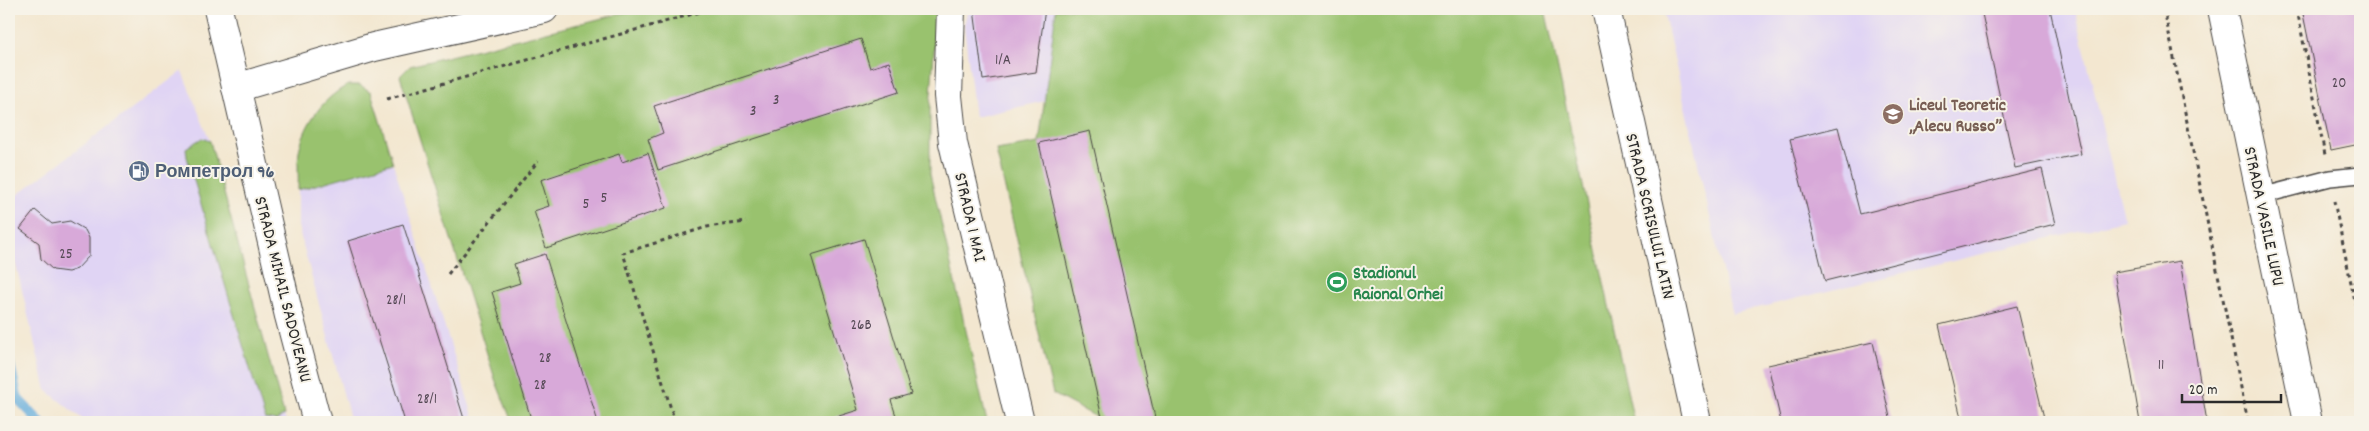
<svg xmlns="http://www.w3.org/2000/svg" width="2369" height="431" viewBox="0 0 2369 431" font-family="Dekko,sans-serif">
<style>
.built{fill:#e0d4f4}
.green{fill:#99c26e;stroke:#62764c}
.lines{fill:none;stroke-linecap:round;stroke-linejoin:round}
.stream{stroke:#64acdb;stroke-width:10}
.building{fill:#d8a9d9}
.lane-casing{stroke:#494744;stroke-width:18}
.street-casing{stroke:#494744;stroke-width:30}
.secondary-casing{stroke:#494744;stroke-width:30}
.path{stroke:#494744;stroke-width:3;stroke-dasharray:4 4;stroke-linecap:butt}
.lane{stroke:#fff;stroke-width:15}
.street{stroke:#fff;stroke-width:28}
.secondary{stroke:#fff;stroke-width:28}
.labels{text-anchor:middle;stroke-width:4;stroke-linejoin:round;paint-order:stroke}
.number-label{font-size:15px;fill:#564a56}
.education-label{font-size:18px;font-weight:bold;fill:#785e54;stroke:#f7f3e8;text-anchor:start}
.service-label{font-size:18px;font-weight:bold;fill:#4e5e75;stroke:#f7f3e8;text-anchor:start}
.street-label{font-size:18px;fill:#2b2b2b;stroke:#f7f3e8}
.leisure-label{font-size:18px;font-weight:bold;fill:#27864d;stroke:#f7f3e8;text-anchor:start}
</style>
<rect width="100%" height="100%" fill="#f7f3e8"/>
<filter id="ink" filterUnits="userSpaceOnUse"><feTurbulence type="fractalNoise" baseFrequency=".02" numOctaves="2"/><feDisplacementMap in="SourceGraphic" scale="10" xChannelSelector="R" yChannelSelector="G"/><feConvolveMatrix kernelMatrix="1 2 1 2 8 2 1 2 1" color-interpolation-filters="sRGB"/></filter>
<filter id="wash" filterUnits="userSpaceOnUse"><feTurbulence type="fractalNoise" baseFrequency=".0096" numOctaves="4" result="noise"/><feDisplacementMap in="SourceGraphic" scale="20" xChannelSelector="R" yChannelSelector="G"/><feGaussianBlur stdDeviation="1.12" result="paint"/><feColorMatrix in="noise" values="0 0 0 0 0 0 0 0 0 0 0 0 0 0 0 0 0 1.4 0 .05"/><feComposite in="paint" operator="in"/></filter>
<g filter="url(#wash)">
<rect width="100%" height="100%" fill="#f3e7d0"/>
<!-- built -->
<g class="built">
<path d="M968,9H1056L1045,101L975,117L964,25Z"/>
<path d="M1663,9H2075L2124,220L1732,314Z"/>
<path d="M182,71L210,141L286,422H86L46,390L9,236V201Z"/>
<path d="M393,163L475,422H351L298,226V190Z"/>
</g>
<!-- green -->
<g class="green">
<path d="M639,9H937L930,108V174L987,422H512L495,379L400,76L410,66Z"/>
<path d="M1056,9H1545L1634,422H1103L1102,420L1053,394L996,150L1039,143Z"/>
<path d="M348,85H360L371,92L393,163L298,190C299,177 297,163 299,151C305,123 323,98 348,85Z"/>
<path d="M202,138L210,141L284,415L276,421L265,419L187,157L186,148Z"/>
</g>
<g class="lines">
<!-- stream -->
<path class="stream" d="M9,360L18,399L40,422"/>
</g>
<g id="blocks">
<!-- building -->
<g class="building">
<path d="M974,9H1045L1036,72L983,80Z"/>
<path d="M1981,9H2050L2081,154L2015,168Z"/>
<path d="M2302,9H2358L2360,19V144L2331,150Z"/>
<path d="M861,39L870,68L889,62L899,92L658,170L648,139L663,133L654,106Z"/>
<path d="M1838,127L1860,214L2042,169L2055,224L1825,281L1790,139Z"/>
<path d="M1090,131L1156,422H1103L1039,143Z"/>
<path d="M648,153L666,208L546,248L534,211L549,206L541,180L619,154L622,162Z"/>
<path d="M35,210L52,224L70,221L85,230L89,238V256L77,269L68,272L53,270L41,259L39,243L20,229Z"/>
<path d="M2360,210V225H2359L2356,211Z"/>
<path d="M403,224L445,357L465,422H405L390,374L348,241Z"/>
<path d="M864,239L911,394L891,400L898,422H820L858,410L811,255Z"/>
<path d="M545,254L598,422H532L492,292L520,283L514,264Z"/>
<path d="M2180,261L2207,422H2140L2114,272Z"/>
<path d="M2017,306L2045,422H1962L1939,325Z"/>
<path d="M1873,342L1891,422H1781L1768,365Z"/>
</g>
</g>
</g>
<g filter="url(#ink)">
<use href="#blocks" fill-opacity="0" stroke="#494744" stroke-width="1"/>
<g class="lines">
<!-- lane casing -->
<g class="lane-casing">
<path id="lane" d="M2261,196L2330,178L2360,175"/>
</g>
<!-- street casing -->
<g class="street-casing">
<g id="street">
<path d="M951,9L948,96L953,143L1020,422"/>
<path d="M1606,9L1697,422"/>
<path d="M236,88L374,47L544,9"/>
</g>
</g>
<!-- secondary casing -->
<g class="secondary-casing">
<g id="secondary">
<path d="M218,9L289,316L317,422"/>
<path d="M2222,9L2308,422"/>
</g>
</g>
<!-- path -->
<g class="path">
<path d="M2164,9L2248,422"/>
<path d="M2297,9L2325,155"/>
<path d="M387,99L711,9"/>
<path d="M2334,201L2360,326"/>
<path d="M448,274L538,161"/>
<path d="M675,422L623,253L707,227L746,222"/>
</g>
<!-- lane -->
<use href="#lane" class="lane"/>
<!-- street -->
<use href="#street" class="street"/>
<!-- secondary -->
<use href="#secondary" class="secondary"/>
</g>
</g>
<!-- icons -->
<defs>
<g id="school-disc" transform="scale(1.125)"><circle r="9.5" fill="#8d6e63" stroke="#f7f3e8"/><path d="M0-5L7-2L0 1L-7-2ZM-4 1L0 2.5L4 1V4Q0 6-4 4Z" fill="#fff"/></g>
<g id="fuel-disc" transform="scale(1.125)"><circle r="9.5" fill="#5c6f8a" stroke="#f7f3e8"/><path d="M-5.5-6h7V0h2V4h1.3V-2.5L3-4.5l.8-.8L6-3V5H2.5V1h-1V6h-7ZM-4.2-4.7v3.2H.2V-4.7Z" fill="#fff"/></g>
<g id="stadium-disc" transform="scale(1.125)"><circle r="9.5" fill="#2e9e5b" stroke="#f7f3e8"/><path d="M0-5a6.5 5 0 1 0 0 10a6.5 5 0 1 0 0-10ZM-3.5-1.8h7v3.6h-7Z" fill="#fff"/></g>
</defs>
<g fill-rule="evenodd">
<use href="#school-disc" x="1893" y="114"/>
<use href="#fuel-disc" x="139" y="171"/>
<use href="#stadium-disc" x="1337" y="282"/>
</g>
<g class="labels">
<!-- number labels -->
<g class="number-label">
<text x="1003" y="64">1/A</text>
<text x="2339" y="87">20</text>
<text x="776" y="104">3</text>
<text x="753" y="115">3</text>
<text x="604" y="202">5</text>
<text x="586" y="208">5</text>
<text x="66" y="258">25</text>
<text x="396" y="304">28/1</text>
<text x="861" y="329">26B</text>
<text x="545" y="362">28</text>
<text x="2161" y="369">11</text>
<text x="540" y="389">28</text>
<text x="427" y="403">28/1</text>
</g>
<!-- education labels -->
<g class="education-label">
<text x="1909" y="110">Liceul Teoretic<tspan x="1909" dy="21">„Alecu Russo”</tspan></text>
</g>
<!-- service labels -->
<g class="service-label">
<text x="155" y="177">Ромпетрол 96</text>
</g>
<!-- street labels -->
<g class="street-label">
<text transform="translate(1651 216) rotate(77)" y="6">STRADA SCRISULUI LATIN</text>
<text transform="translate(2265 216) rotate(78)" y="6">STRADA VASILE LUPU</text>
<text transform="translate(971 217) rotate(77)" y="6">STRADA 1 MAI</text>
<text transform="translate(284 289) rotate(76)" y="6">STRADA MIHAIL SADOVEANU</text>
</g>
<!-- leisure labels -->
<g class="leisure-label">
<text x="1353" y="278">Stadionul<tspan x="1353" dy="21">Raional Orhei</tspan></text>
</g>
</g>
<!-- margin -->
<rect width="2369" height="431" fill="none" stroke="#f7f3e8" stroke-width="30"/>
<!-- scale -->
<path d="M2182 394v8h99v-8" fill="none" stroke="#2b2b2b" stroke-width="2.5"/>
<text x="2189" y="394" font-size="15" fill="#2b2b2b" stroke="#f7f3e8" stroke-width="4" paint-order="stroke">20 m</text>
</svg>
